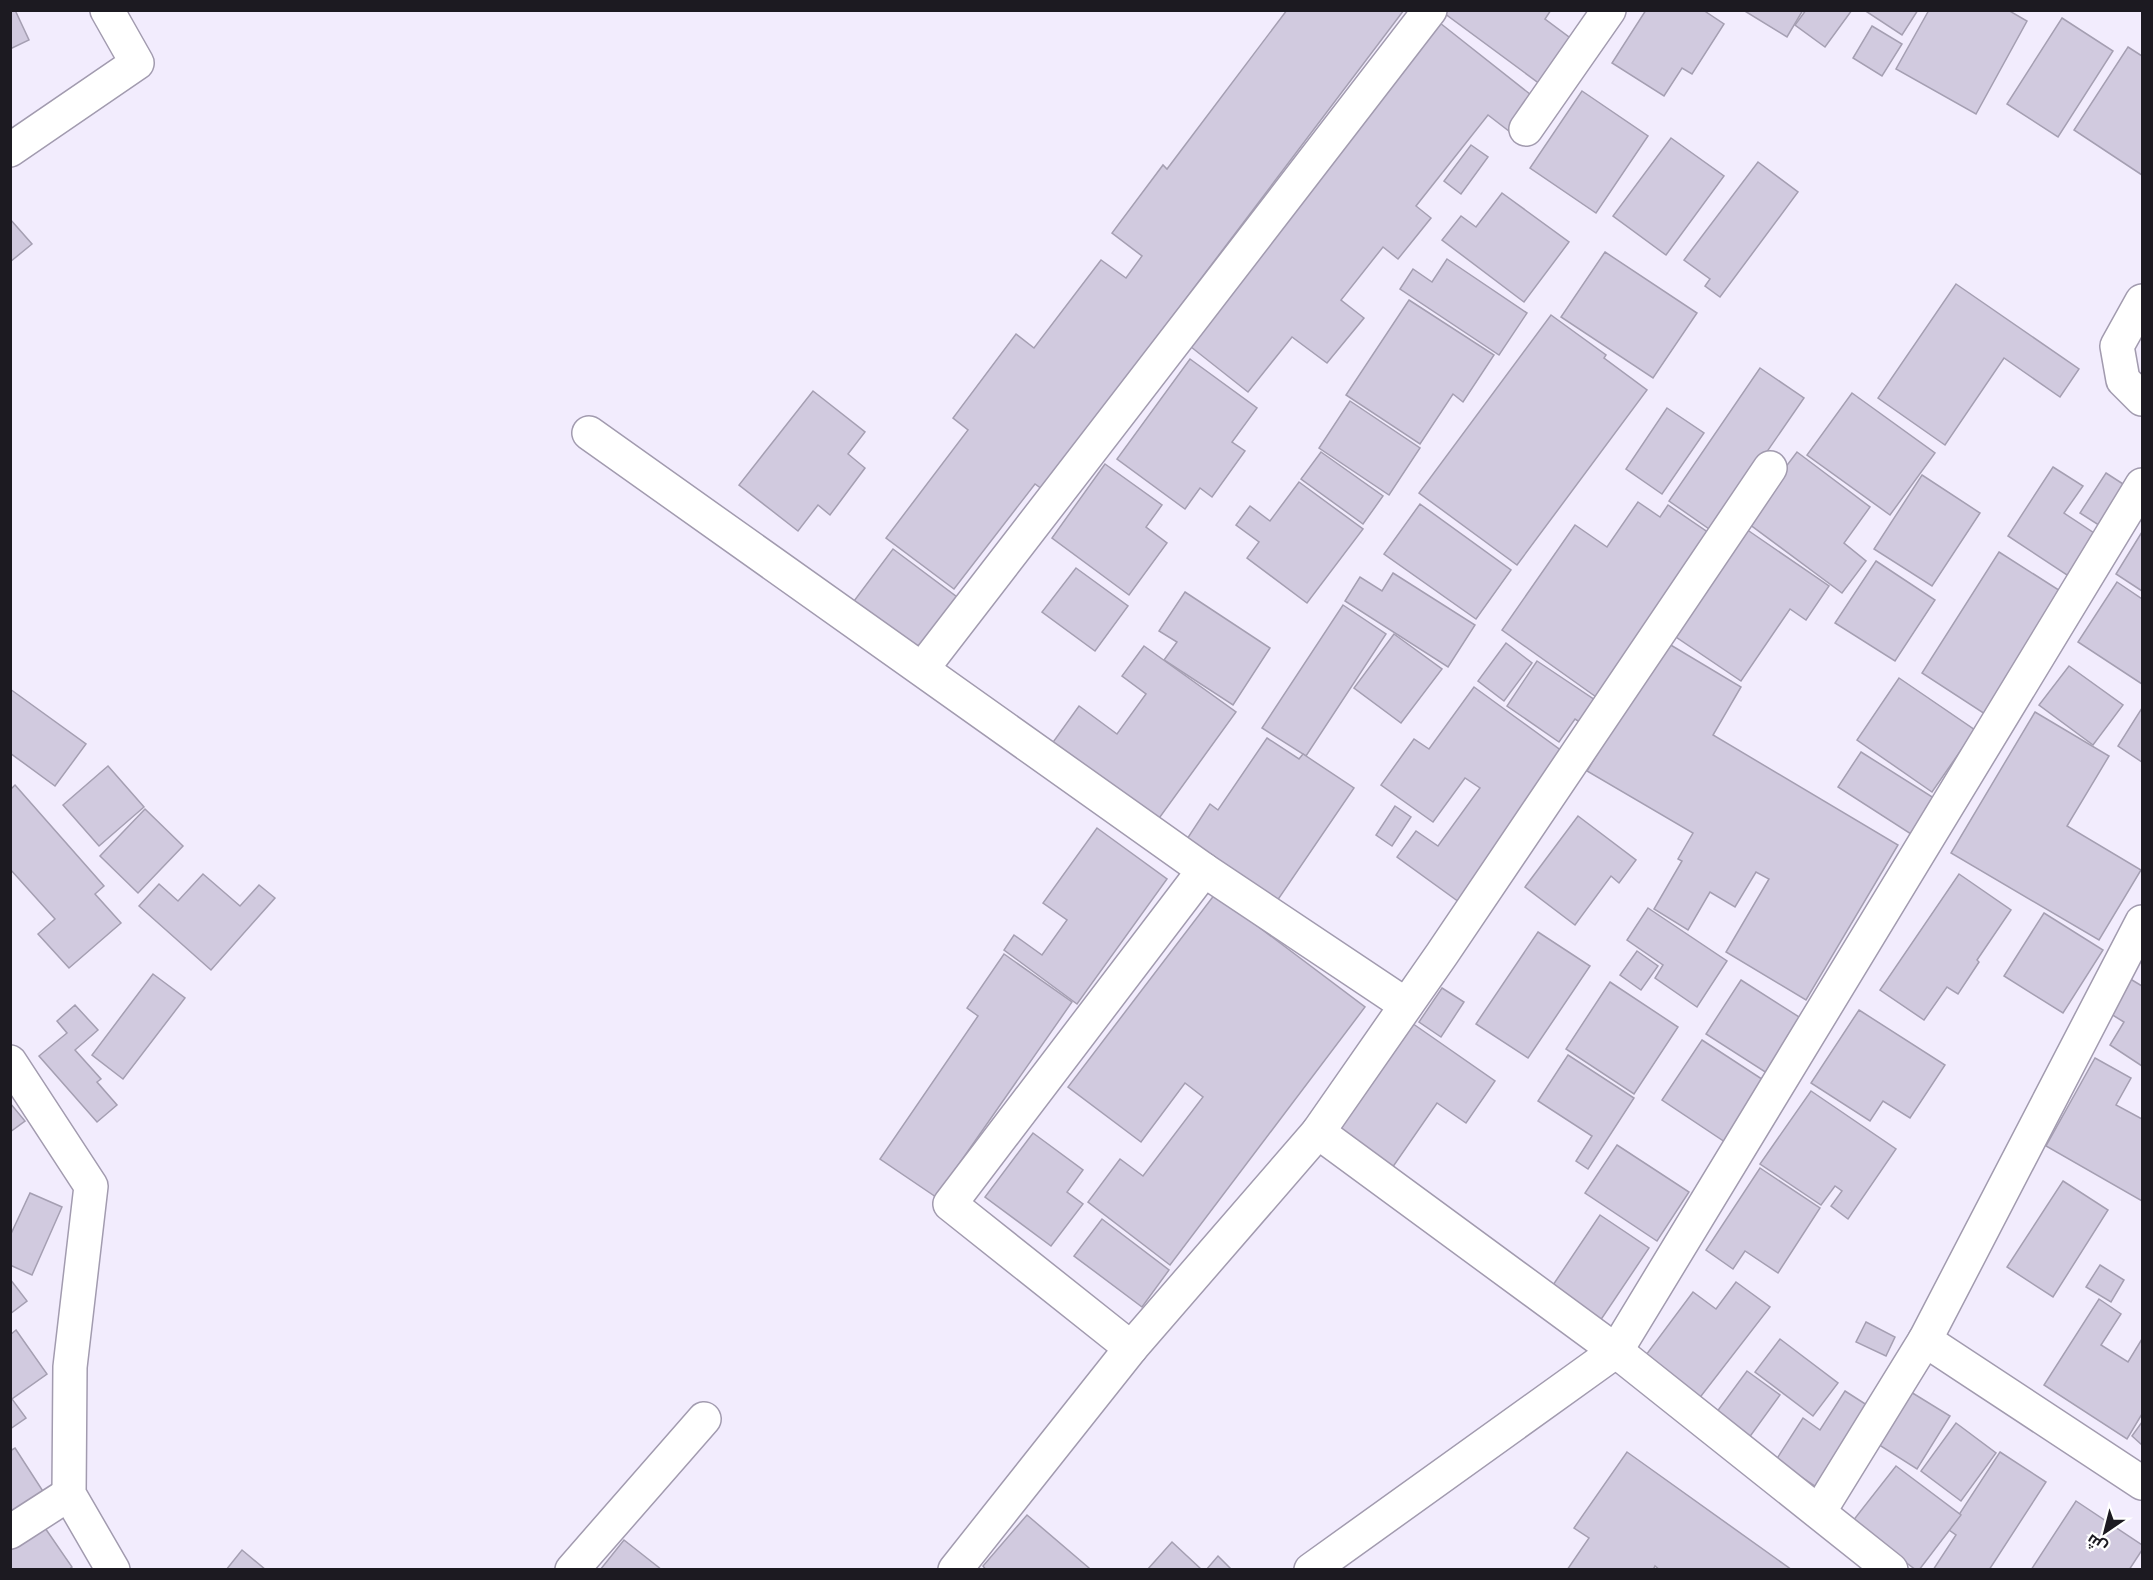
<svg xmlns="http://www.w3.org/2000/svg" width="2153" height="1580" viewBox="0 0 2153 1580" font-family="Commissioner,Cairo,sans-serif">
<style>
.building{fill:#d1cadf;stroke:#a59fb2;stroke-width:1.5}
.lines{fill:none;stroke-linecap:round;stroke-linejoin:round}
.minor-casing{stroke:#a29baf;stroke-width:36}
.minor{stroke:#fff;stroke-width:33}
</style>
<rect width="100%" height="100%" fill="#f2ecfd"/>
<!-- building -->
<g class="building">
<path d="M10,10H15L29,40L10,49Z"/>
<path d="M1287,10H1404L1042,489L1035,484L954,589L886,538L968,430L953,418L1016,334L1034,348L1101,260L1126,278L1142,256L1112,233L1163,165L1167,169Z"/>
<path d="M1446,10H1551L1545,19L1577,43L1544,87L1444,13Z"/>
<path d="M1646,10H1703L1724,24L1692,74L1682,68L1664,96L1612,63Z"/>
<path d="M1743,10H1803L1787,37Z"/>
<path d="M1806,10H1852L1825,47L1795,25Z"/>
<path d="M1864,10H1918L1902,35Z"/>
<path d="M1929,10H2008L2027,21L1976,114L1896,69Z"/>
<path d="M2062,18L2113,51L2058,137L2007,104Z"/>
<path d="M1440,23L1540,102L1514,135L1488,115L1416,206L1431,218L1398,259L1383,247L1341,300L1364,318L1327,363L1292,337L1248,392L1186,343Z"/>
<path d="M1872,26L1902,44L1882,76L1853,58Z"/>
<path d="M2128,47L2142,56V175L2074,130Z"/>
<path d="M1582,91L1648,136L1596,213L1530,168Z"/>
<path d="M1671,138L1724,176L1666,255L1613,216Z"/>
<path d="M1471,145L1488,157L1461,194L1444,181Z"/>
<path d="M1758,162L1798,192L1720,297L1705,286L1710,279L1684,260Z"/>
<path d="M1502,193L1569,242L1524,302L1442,240L1461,216L1476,227Z"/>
<path d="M10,219L32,244L10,262Z"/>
<path d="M1605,252L1697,313L1653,378L1561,317Z"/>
<path d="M1447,259L1527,313L1499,355L1400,289L1413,269L1432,282Z"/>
<path d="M1956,284L2079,369L2060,397L2004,358L1945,445L1878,398Z"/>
<path d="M1409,300L1494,355L1463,402L1453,394L1420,444L1346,395Z"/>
<path d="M1551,315L1606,355L1604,358L1647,390L1517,565L1419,493Z"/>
<path d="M1190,359L1257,408L1232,442L1245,451L1212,497L1200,488L1185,509L1117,459Z"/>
<path d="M1760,368L1804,398L1712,531L1669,501Z"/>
<path d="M813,391L865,432L848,454L865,468L830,515L818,505L798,531L739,485Z"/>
<path d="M1852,393L1935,453L1890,515L1807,455Z"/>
<path d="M1350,401L1420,448L1389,495L1319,448Z"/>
<path d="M1667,408L1704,433L1662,494L1626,469Z"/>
<path d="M1321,452L1383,496L1363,524L1301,479Z"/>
<path d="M1797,452L1870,507L1844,543L1866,561L1842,593L1745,521Z"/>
<path d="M1105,464L1162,505L1146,527L1167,543L1129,595L1052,538Z"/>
<path d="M2053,467L2083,486L2064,513L2097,535L2070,577L2008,536Z"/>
<path d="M2106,473L2134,491L2108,531L2080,513Z"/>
<path d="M1922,475L1980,513L1932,586L1874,549Z"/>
<path d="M1299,482L1363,529L1307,603L1247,558L1259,542L1236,525L1250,506L1270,521Z"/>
<path d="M1638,502L1660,517L1668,505L1712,535L1599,699L1502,630L1575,525L1607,547Z"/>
<path d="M1420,504L1511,570L1476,619L1384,554Z"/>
<path d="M1746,529L1829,586L1806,620L1790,609L1741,681L1673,635Z"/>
<path d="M2142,532V591L2116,574Z"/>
<path d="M893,549L957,597L912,657L848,609Z"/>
<path d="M1999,552L2065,594L1988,716L1922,673Z"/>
<path d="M1876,561L1935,600L1895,661L1835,623Z"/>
<path d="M1076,568L1128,606L1095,651L1042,612Z"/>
<path d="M1393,573L1475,625L1448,667L1345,601L1360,577L1382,591Z"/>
<path d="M2117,582L2142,599V684L2078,642Z"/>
<path d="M1185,592L1270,648L1233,705L1164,660L1177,642L1159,631Z"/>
<path d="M1343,605L1386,634L1306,756L1262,728Z"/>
<path d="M1394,634L1442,669L1401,723L1354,688Z"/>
<path d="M1664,641L1741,687L1713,735L1898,845L1806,1000L1726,952L1769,879L1756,872L1735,907L1710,892L1688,930L1654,909L1682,861L1678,859L1693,833L1587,771Z"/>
<path d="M1506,643L1532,663L1504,701L1478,681Z"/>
<path d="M1144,646L1236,712L1152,828L1046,752L1079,706L1117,734L1146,694L1122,676Z"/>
<path d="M1537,661L1601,704L1586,726L1575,719L1559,742L1507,706Z"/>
<path d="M2069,666L2123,705L2093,745L2039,705Z"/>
<path d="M1899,678L1975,730L1932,792L1857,740Z"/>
<path d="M1474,687L1566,754L1459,902L1397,857L1416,831L1438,846L1480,788L1465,778L1433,822L1381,785L1414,739L1429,749Z"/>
<path d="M10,689L86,744L55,786L10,753Z"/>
<path d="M2142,708V762L2118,746Z"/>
<path d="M2035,712L2109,756L2067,826L2141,870L2099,940L1951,853Z"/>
<path d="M1267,738L1299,759L1303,754L1354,788L1277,901L1187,839L1210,804L1218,810Z"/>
<path d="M1861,752L1937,800L1914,836L1838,787Z"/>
<path d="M108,766L144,807L99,846L63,805Z"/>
<path d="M15,785L104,886L95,894L121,923L69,968L38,934L55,919L10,869V790Z"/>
<path d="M1395,806L1411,817L1392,846L1376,835Z"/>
<path d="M145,809L183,846L138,893L100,856Z"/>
<path d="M1578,816L1636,860L1619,883L1611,876L1575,925L1525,887Z"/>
<path d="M1097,828L1167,879L1077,1004L1004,950L1014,935L1042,955L1067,920L1043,903Z"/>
<path d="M203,874L240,906L259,885L275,898L211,970L139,906L159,884L178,901Z"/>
<path d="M1959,874L2011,910L1977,960L1979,962L1958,994L1947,987L1924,1020L1880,990Z"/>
<path d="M1215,894L1365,1007L1170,1265L1088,1202L1120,1159L1143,1176L1203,1097L1185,1083L1141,1142L1068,1087Z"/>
<path d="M1648,908L1727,961L1697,1007L1655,978L1663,965L1627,940Z"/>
<path d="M2044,913L2103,950L2063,1013L2004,976Z"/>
<path d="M1538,932L1590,966L1528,1058L1476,1024Z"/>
<path d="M1637,951L1658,966L1641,990L1620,975Z"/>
<path d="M1004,954L1072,1002L936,1197L880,1159L978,1016L967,1008Z"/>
<path d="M153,974L185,998L123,1079L92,1055Z"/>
<path d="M2127,977L2142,986V1066L2110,1045L2124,1022L2106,1011Z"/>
<path d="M1741,980L1807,1022L1773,1077L1706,1034Z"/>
<path d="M1610,982L1678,1027L1634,1094L1566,1049Z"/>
<path d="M1442,988L1464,1002L1441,1037L1419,1022Z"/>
<path d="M75,1005L98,1030L75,1050L101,1079L97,1082L117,1105L97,1122L39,1056L67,1033L57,1021Z"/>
<path d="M1859,1010L1945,1065L1910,1118L1883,1101L1870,1121L1811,1083Z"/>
<path d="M1409,1021L1495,1081L1466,1123L1437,1103L1390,1171L1332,1131Z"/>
<path d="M1702,1040L1771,1085L1731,1146L1662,1100Z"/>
<path d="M1568,1055L1634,1098L1588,1169L1576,1161L1592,1136L1538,1101Z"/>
<path d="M2095,1058L2131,1078L2116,1105L2142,1119V1201L2046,1146Z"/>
<path d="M1811,1091L1896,1149L1848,1219L1831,1206L1842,1191L1835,1186L1821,1205L1760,1164Z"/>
<path d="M10,1103L25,1121L10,1132Z"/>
<path d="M1033,1133L1083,1170L1067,1192L1083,1204L1051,1246L985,1197Z"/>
<path d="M1617,1145L1689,1192L1657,1241L1585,1193Z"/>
<path d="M1760,1168L1820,1208L1778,1273L1745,1251L1733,1269L1706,1250Z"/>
<path d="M2063,1181L2108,1210L2053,1297L2007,1267Z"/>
<path d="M30,1193L62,1207L32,1275L10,1265V1236Z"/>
<path d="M1600,1215L1649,1248L1596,1327L1547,1294Z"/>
<path d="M1102,1219L1169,1270L1142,1307L1074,1256Z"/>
<path d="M2100,1265L2124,1280L2111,1302L2086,1287Z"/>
<path d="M10,1279L27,1301L10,1314Z"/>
<path d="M1736,1282L1770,1307L1698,1400L1643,1359L1693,1292L1716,1309Z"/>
<path d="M2099,1299L2121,1314L2101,1345L2128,1362L2142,1339V1414L2127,1439L2044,1385Z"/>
<path d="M1866,1322L1895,1337L1886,1356L1856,1342Z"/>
<path d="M16,1330L47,1374L12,1399L26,1418L10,1429V1335Z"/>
<path d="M1780,1339L1838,1383L1813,1416L1755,1372Z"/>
<path d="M1747,1371L1780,1395L1746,1442L1713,1417Z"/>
<path d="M1906,1389L1950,1416L1917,1469L1873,1441Z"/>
<path d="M1845,1391L1870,1407L1818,1488L1776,1460L1803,1418L1820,1430Z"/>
<path d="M2142,1422V1445L2132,1436Z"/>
<path d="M1956,1423L1996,1453L1961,1501L1921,1471Z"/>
<path d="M15,1448L48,1499L10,1523V1451Z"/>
<path d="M1627,1452L1792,1570H1660L1655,1566L1653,1570H1567L1589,1538L1574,1528Z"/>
<path d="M2000,1452L2046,1482L1989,1570H1933L1956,1535L1949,1530Z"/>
<path d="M1896,1466L1961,1515L1919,1570H1916L1852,1522Z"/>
<path d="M2076,1501L2142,1545V1550L2129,1570H2031Z"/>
<path d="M1027,1515L1089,1568L1087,1570H986L983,1566Z"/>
<path d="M43,1525L72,1567L68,1570H10V1547Z"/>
<path d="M624,1540L662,1570H600Z"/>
<path d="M1172,1542L1202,1570H1147Z"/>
<path d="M242,1550L266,1570H226Z"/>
<path d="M1218,1556L1232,1570H1206Z"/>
</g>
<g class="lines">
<!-- minor casing -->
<g class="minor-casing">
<g id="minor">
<path d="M1526,129L1609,10"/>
<path d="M10,150L137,63L107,10"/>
<path d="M2142,301L2117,346L2123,380L2142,399"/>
<path d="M589,433L1204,870L1406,1005"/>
<path d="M922,669L1430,10"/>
<path d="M1204,870L950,1204L1131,1348L1318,1132L1442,954L1770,468"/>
<path d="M10,1062L91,1186L70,1367L69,1494L113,1570"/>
<path d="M1318,1132L1616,1351L1891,1570"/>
<path d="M1925,1340L2142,1483"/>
<path d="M1819,1512L1925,1340L2142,922"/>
<path d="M10,1532L69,1494"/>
<path d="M572,1570L704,1419"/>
<path d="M955,1570L1131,1348"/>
<path d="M1311,1570L1616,1351L2142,485"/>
</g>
</g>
<!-- minor -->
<use href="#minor" class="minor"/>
</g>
<!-- border -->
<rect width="2153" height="1580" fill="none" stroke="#1c1a21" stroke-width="24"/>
<!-- north arrow -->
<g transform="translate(2105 1532) rotate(215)" stroke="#ffffff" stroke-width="4.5" paint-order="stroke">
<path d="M0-4.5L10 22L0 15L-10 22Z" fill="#1c1a21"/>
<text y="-9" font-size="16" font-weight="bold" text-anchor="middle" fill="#1c1a21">ش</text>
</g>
</svg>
